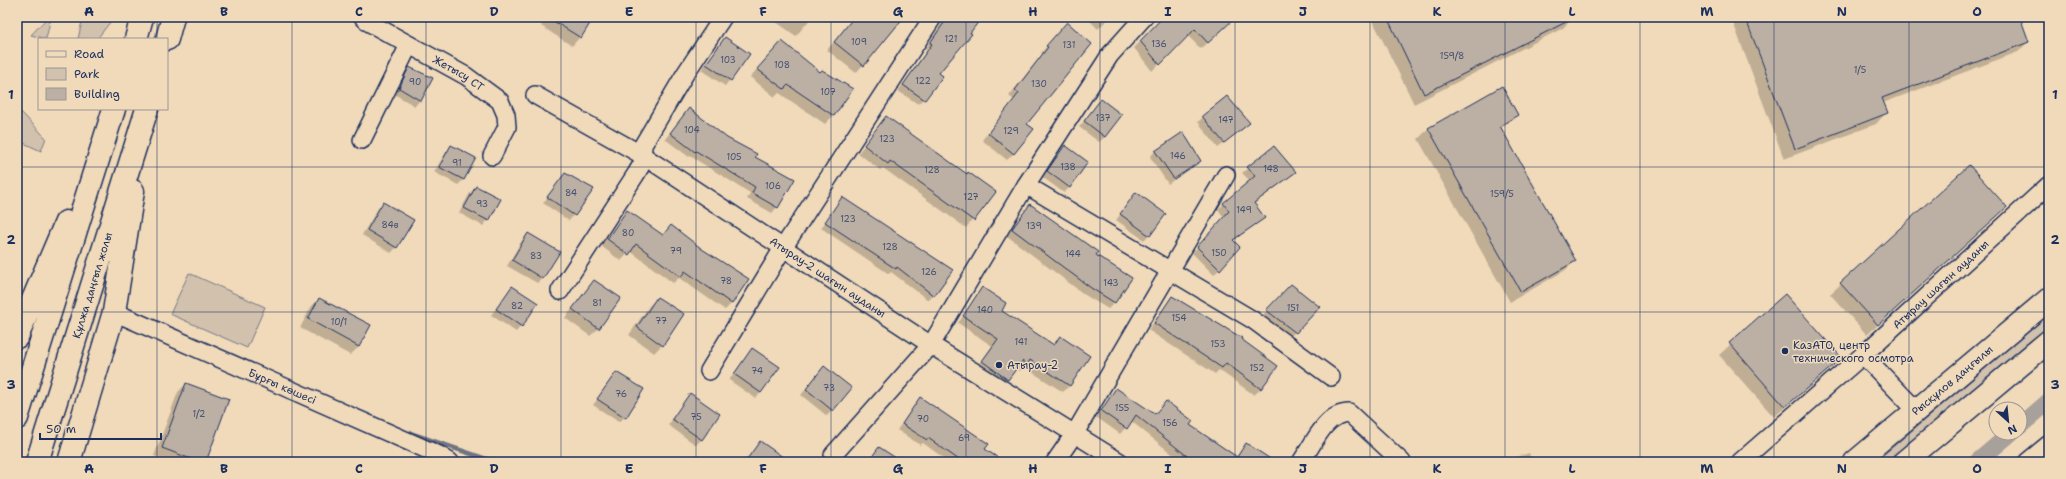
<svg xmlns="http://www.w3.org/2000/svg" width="2066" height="479" viewBox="0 0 2066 479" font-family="'Shantell Sans',sans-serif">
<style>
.green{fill:#d1c1ad;stroke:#767886}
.shadow{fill:#0003}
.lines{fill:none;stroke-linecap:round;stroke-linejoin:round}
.stream{stroke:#707382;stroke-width:5}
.canal{stroke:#a8a09a;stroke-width:17}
.building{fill:#bcb0a4;stroke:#1b2f5e}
.minor-casing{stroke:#1b2f5e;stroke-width:20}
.primary-casing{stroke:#1b2f5e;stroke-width:25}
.minor{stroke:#f1daba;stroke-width:17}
.primary{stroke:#f1daba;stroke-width:22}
.grid{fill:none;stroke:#1b2f5e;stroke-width:1;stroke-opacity:0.55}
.poi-dot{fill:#1b2f5e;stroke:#f1daba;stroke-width:1.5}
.labels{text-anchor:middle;stroke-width:3;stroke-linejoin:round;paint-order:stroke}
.number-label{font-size:9px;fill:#434f70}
.street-label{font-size:11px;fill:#1b2f5e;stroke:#f1daba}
.poi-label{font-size:11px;fill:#1b2f5e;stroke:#f1daba;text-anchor:start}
.neatline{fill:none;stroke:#1b2f5e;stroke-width:1.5}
.grid-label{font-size:13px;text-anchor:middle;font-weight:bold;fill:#1b2f5e}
</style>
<rect width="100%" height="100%" fill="#f1daba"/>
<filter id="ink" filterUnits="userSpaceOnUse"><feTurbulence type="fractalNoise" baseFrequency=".025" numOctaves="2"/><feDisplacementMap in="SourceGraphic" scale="8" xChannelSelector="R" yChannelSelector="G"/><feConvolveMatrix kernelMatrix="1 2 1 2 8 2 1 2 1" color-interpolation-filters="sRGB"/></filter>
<g filter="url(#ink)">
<!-- green -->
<g class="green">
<path d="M48,17H51L46,39L31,35Z"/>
<path d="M83,17H114L97,39H78Z"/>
<path d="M17,110L21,112L46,138L41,151L17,140Z"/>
<path d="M189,273L265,307L247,348L170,314Z"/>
<path d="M2049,314V327L1890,462H1875Z"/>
</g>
<!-- shadow -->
<g class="shadow">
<path d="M547,17H593L580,37L572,46L541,26Z"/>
<path d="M769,17H812L796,36Z"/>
<path d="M854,17H903L856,73L827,50Z"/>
<path d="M946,17H981L937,74L924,99L918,104L898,91L927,50L925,49Z"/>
<path d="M1086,17H1110L1098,29Z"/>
<path d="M1182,17H1231L1226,26L1201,49L1187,35L1152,71L1134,48L1158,24Z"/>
<path d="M1371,17H1573V18L1563,28L1414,104Z"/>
<path d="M1731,17H2019L2028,42L2018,52L1883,103L1886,113L1876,124L1784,159Z"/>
<path d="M1061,30L1026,124L1014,153L1007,160L982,140L1014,100L1009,96L1042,54L1041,53Z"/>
<path d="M725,38L749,54L725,86L701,70Z"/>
<path d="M774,50L820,73L833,116L825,124L779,93L775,97L750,77Z"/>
<path d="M410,68L420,100L415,106L394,94L404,73Z"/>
<path d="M1501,88L1517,115L1500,129L1575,261L1564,271L1510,302L1418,139L1428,129Z"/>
<path d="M1101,100L1105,137L1099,142L1079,127Z"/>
<path d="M684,115L727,138L754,157L777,207L772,213L747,199L750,193L690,156L689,157L665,139Z"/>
<path d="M1203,117L1249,123L1218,148L1198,122Z"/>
<path d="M886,118L967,175L994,192L966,228L883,168L880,170L858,153Z"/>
<path d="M451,146L463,180L458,185L434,172L446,152Z"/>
<path d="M1065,147L1070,187L1064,193L1042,177Z"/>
<path d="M1274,148L1289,177L1254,204L1264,218L1233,241L1239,247L1214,275L1192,253L1224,218L1218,209L1250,181L1242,173Z"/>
<path d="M1155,151L1200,161L1168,184L1150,157Z"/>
<path d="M566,174L592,189L569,221L543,203Z"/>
<path d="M476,187L488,220L483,226L459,213L470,193Z"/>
<path d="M1136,194L1149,235L1144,240L1116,220Z"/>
<path d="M842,199L951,270L928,300L891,272L889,274L821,228Z"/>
<path d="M384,203L397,247L391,253L362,235L378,208Z"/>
<path d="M1030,206L1094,255L1130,278L1114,303L1108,309L1085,295L1007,236Z"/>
<path d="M627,212L662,236L671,226L701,250L748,280L731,304L725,310L679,278L673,283L630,251L621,261L601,246Z"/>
<path d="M1995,218L1867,335L1830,294L1841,284Z"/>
<path d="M528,234L543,278L537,283L507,266L522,240Z"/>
<path d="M594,281L599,328L590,336L565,318Z"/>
<path d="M1291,285L1295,332L1287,340L1259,319Z"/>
<path d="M512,287L521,326L516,332L491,315Z"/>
<path d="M983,289L1000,311L1053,345L1060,338L1089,356L1069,386L1063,392L1024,367L1020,371L1016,368L1001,386L977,368L992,346L958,323Z"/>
<path d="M1785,295L1830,368L1774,417L1719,355Z"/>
<path d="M1173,297L1261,389L1254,395L1219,370L1215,374L1148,330Z"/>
<path d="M657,298L662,345L654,353L629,335L649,306Z"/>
<path d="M319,299L359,347L350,355L300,328L311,307Z"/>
<path d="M752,349L761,393L755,398L729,380Z"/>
<path d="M819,373L832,410L827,416L801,395Z"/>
<path d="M616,374L625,417L619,422L593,405Z"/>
<path d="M186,384L205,462H169L154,456L178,392Z"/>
<path d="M1116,389L1155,415L1236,457L1246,445L1268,462H1182L1131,421L1120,434L1096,417Z"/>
<path d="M691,395L702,439L696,445L668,425Z"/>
<path d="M920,398L984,449L1003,462H949L923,443L920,445L897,430Z"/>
<path d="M760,442L789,462H744Z"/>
<path d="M879,448L901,462H867Z"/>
<path d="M1529,453L1532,462H1501Z"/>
</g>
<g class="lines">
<!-- stream -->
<path class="stream" d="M410,433L495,462"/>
<!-- canal -->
<g class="canal">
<path d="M2020,426L2049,401"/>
<path d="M1977,462L2011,433"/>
</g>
</g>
<!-- building -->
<g class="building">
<path d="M547,17H594L581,38Z"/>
<path d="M854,17H904L864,66L834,42Z"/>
<path d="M948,17H982L970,33L972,34L939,73L943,76L925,100L903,85L932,44L930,43Z"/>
<path d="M1163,17H1236L1208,43L1195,29L1160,65L1140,41Z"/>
<path d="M1387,17H1576L1424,94Z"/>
<path d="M1745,17H2020L2029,42L1882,98L1888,113L1795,149Z"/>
<path d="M1067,22L1092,44L1027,124L1034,129L1014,154L988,133L1019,93L1015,90L1048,47L1046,46Z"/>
<path d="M725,37L750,54L731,81L706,64Z"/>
<path d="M782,41L820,72L822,70L853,89L834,116L788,85L784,89L757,69Z"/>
<path d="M409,67L433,78L421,101L399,88Z"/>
<path d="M1502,86L1518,115L1500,126L1576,261L1521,292L1428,128Z"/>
<path d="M1227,96L1250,123L1224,143L1202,116Z"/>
<path d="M1101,99L1122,115L1105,137L1084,121Z"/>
<path d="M689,108L727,138L757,154L755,157L795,179L778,208L752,193L755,187L696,151L695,152L670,133Z"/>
<path d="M886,116L967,174L968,172L996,192L974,221L890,161L888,164L864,145Z"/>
<path d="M1183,132L1201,161L1174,179L1155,151Z"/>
<path d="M451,145L476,158L464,180L439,167Z"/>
<path d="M1065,145L1088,162L1070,188L1047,171Z"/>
<path d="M1274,146L1296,172L1254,203L1265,218L1233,240L1240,247L1220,270L1197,247L1229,211L1223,203L1255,176L1247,167Z"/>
<path d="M1969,165L2007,207L1878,325L1840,283Z"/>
<path d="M565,173L594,189L575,216L547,197Z"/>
<path d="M476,186L501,199L489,221L464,208Z"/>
<path d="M1136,192L1166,214L1150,236L1120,214Z"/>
<path d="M842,197L953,270L934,296L897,267L896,269L825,222Z"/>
<path d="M383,202L414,220L397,248L367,230Z"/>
<path d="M1030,204L1098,252L1096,255L1132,278L1115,303L1091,288L1012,229Z"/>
<path d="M627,210L663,235L671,225L702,249L749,279L732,304L685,271L681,277L636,244L629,255L607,239Z"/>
<path d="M528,233L560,252L543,279L512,260Z"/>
<path d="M594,280L621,298L599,329L572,309Z"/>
<path d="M1291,284L1320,307L1296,333L1266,310Z"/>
<path d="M512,286L538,303L522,327L496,309Z"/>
<path d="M982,287L1006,303L1002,311L1054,345L1060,336L1090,356L1070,386L1030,360L1027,365L1022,361L1008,380L982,361L998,339L963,316Z"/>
<path d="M1785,294L1842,358L1785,407L1729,343Z"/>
<path d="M1172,296L1242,338L1241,339L1278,366L1261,389L1226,363L1222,368L1154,323Z"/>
<path d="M657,297L684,314L663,346L637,327Z"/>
<path d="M319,298L371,325L359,347L308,319Z"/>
<path d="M752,348L780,367L761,393L734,374Z"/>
<path d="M824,366L852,388L833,411L806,389Z"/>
<path d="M616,372L644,389L626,418L597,399Z"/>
<path d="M186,383L229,399L206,462H199L162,448Z"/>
<path d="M1116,388L1155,414L1166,401L1193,421L1190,425L1237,457L1246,443L1275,462H1183L1187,456L1136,415L1127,429L1101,411Z"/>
<path d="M690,393L720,414L702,440L672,419Z"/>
<path d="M920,397L989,444L985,449L1004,462H962L928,438L927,440L902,424Z"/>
<path d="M760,441L790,462H745Z"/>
<path d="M879,447L902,462H868Z"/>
</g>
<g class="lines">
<!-- minor casing -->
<g class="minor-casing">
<g id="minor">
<path id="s1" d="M363,17L368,22L466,76L500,101L506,115L507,127L492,156"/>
<path id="s2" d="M535,95L642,155L931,345L1120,462"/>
<path d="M362,140L409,45"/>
<path d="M1026,185L1253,320L1331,377"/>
<path d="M560,291L636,174L642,164L643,145L685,74L723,17"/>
<path id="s3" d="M114,312L439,455L450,462"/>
<path d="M1863,355L1916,410"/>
<path d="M709,371L783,248L933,17"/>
<path d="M833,455L931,345L1026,185L1110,55L1144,17"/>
<path d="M1055,462L1075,433L1226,175"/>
<path d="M1301,462C1313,445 1325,413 1349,413L1402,462"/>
<path id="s4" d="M1740,462L1863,355L2049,185"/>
<path d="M2027,462L2049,444"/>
</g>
</g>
<!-- primary casing -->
<g class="primary-casing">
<g id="primary">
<path d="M136,39L142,17"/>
<path d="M167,39L173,17"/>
<path d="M17,337L66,222"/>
<path d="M17,418L114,109"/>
<path id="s5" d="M37,462L147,109"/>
<path d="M69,462L114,312L133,191"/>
<path id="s6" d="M1855,462L2049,299"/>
<path d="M1904,462L2049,341"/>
</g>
</g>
<!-- minor -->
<use href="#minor" class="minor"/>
<!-- primary -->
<use href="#primary" class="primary"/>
</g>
</g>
<!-- grid -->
<path class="grid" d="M157,17V39M292,17V462M426,17V462M561,17V462M696,17V462M831,17V462M966,17V462M1100,17V462M1235,17V462M1370,17V462M1505,17V462M1640,17V462M1774,17V462M1909,17V462M157,109V462M17,167H2049M17,312H2049"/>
<!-- markers -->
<g class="poi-dot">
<circle cx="1785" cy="351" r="4"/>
<circle cx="999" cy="365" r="4"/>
</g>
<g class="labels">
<!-- number labels -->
<g class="number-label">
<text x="951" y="42">121</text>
<text x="859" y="45">109</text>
<text x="1159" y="47">136</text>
<text x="1069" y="48">131</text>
<text x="1452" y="59">159/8</text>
<text x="728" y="63">103</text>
<text x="782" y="68">108</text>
<text x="1860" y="73">1/5</text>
<text x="923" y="84">122</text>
<text x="415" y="85">90</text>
<text x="1039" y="87">130</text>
<text x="828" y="95">107</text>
<text x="1103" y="121">137</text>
<text x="1226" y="123">147</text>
<text x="692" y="133">104</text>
<text x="1011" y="134">129</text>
<text x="887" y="142">123</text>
<text x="1178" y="159">146</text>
<text x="734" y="160">105</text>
<text x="457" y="166">91</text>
<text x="1068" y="170">138</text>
<text x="1271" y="172">148</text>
<text x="932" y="173">128</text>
<text x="773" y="189">106</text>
<text x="571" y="196">84</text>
<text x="1502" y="197">159/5</text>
<text x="971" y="200">127</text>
<text x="482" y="207">93</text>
<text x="1244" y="213">149</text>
<text x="848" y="222">123</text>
<text x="390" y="228">84в</text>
<text x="1034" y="229">139</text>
<text x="628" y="236">80</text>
<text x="890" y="250">128</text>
<text x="676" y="254">79</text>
<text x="1219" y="256">150</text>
<text x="1073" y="257">144</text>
<text x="536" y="259">83</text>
<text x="929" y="275">126</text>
<text x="726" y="284">78</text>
<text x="1111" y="286">143</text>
<text x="597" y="306">81</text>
<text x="517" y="309">82</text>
<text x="1293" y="311">151</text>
<text x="985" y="313">140</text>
<text x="1179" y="321">154</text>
<text x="661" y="324">77</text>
<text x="339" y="325">10/1</text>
<text x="1021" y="345">141</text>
<text x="1218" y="347">153</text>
<text x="1257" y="371">152</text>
<text x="757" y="374">74</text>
<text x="829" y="391">73</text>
<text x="621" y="397">76</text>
<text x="1122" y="411">155</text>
<text x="199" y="417">1/2</text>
<text x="696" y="420">75</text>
<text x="923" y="422">70</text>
<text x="1170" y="426">156</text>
<text x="964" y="441">69</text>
</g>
<!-- street labels -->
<g class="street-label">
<text dy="4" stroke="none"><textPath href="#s1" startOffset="111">Жетысу СТ</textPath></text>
<text dy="4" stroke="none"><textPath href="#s2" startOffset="345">Атырау-2 шағын ауданы</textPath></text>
<text dy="4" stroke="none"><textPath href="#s4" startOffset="268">Атырау шағын ауданы</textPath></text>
<text dy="4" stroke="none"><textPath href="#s5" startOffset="185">Құлжа даңғыл жолы</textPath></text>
<text dy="4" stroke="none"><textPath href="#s6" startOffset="127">Рысқұлов даңғылы</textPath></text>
<text dy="4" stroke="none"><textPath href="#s3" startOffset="184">Бұрғы көшесі</textPath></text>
</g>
<!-- poi labels -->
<g class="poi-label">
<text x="1793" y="349">КазАТО, центр<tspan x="1793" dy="13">технического осмотра</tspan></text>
<text x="1007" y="369">Атырау-2</text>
</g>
</g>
<!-- margin -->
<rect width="2066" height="479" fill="none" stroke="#f1daba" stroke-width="44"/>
<!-- legend -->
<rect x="38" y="38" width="130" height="72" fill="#f1daba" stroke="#9b9695"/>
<rect x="46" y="51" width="20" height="6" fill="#f1daba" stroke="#9b9695"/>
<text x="74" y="58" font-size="12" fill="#1b2f5e">Road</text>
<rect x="46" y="68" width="20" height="12" fill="#d1c1ad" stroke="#9b9695"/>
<text x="74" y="78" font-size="12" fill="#1b2f5e">Park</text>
<rect x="46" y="88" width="20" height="12" fill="#bcb0a4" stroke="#9b9695"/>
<text x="74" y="98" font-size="12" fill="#1b2f5e">Building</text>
<!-- north arrow -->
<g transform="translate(2008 421) rotate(153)"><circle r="19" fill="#f1daba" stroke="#9b9695"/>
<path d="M0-3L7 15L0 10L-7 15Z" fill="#1b2f5e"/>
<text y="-6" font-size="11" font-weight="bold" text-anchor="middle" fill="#1b2f5e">N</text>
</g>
<!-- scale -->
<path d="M40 433v6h121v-6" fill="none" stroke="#1b2f5e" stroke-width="2"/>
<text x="46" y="433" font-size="12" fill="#1b2f5e" stroke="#f1daba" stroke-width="3" paint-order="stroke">50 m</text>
<rect x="22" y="22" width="2022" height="435" class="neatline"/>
<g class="grid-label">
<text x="89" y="16">A</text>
<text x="224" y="16">B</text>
<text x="359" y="16">C</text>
<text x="494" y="16">D</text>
<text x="629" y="16">E</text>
<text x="763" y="16">F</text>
<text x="898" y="16">G</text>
<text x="1033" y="16">H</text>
<text x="1168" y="16">I</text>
<text x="1303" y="16">J</text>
<text x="1437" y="16">K</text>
<text x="1572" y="16">L</text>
<text x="1707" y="16">M</text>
<text x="1842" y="16">N</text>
<text x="1977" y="16">O</text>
<text x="11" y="99">1</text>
<text x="2055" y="99">1</text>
<text x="11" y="244">2</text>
<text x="2055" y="244">2</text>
<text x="11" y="389">3</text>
<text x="2055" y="389">3</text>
<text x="89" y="473">A</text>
<text x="224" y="473">B</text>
<text x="359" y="473">C</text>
<text x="494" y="473">D</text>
<text x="629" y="473">E</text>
<text x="763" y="473">F</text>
<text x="898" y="473">G</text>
<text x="1033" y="473">H</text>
<text x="1168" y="473">I</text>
<text x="1303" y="473">J</text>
<text x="1437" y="473">K</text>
<text x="1572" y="473">L</text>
<text x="1707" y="473">M</text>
<text x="1842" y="473">N</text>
<text x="1977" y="473">O</text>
</g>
</svg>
